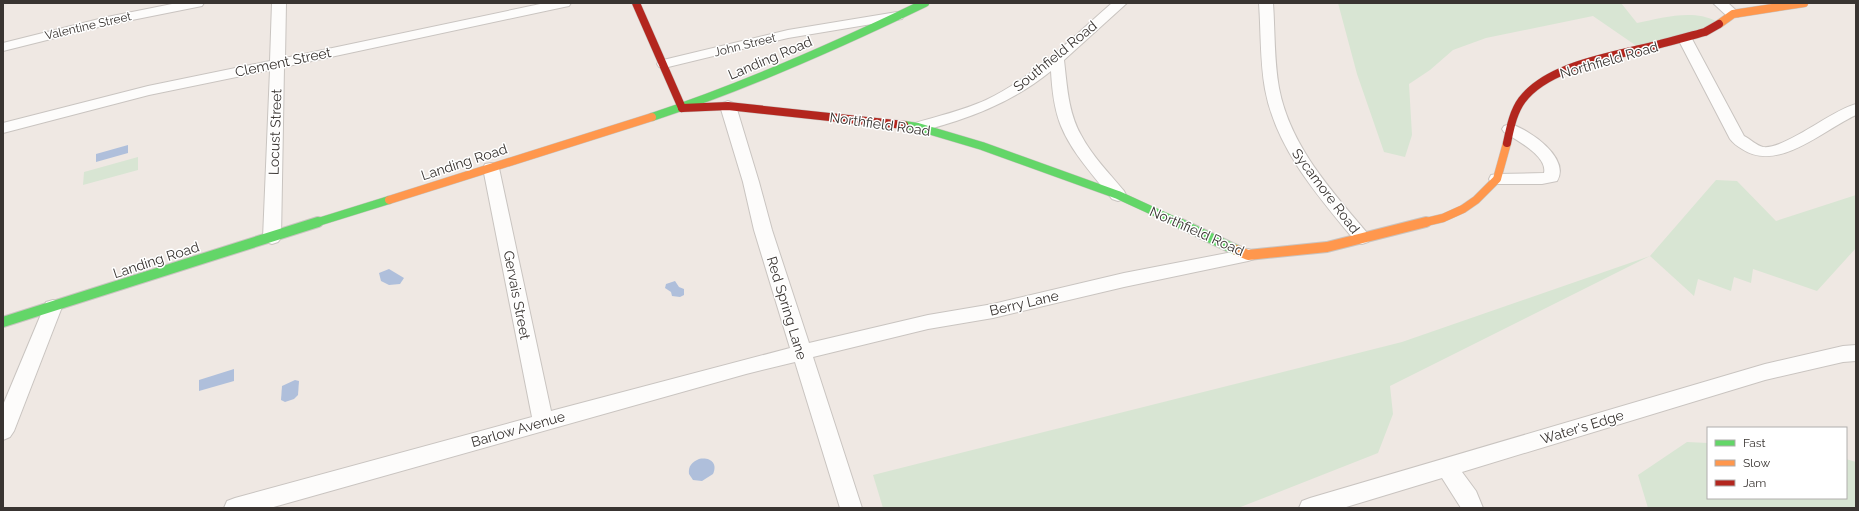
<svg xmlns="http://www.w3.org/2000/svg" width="1859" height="511" viewBox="0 0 1859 511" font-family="Raleway,sans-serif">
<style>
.green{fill:#d8e5d3}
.water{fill:#afbfdb}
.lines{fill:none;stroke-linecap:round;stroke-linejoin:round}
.street-casing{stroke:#c9c4c0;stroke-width:2}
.fast-far1-casing{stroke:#c9c4c0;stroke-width:9}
.fast-casing{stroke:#c9c4c0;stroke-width:12}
.slow-far1-casing{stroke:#c9c4c0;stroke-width:9}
.slow-casing{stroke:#c9c4c0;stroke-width:12}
.jam-casing{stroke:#c9c4c0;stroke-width:9}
.street{fill:#fdfcfb;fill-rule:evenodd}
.fast-far1{stroke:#63d668;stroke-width:8}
.fast{stroke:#63d668;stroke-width:10}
.slow-far1{stroke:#ff974d;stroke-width:8}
.slow{stroke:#ff974d;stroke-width:10}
.jam{stroke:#b3261e;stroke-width:8}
.labels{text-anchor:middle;stroke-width:3;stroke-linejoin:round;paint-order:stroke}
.far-street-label{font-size:12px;fill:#393431;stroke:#fff}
.street-label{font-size:14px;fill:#393431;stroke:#fff}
</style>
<rect width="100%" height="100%" fill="#efe8e3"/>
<!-- green -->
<g class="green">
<path d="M1338,3H1621L1637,23C1662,18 1692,9 1716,21L1709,26L1638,47L1593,16L1486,38L1453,50L1430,70L1409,84L1412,135L1405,157L1384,152L1357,74Z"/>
<path d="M138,157V170L83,185L84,172Z"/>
<path d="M1716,180L1737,181L1776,221L1856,195V248L1817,291L1753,269L1751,283L1734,277L1731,291L1698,279L1694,296L1650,256L1390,386L1393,414L1378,453L1238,508H883L873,475L1402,342L1650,256Z"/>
<path d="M1687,442L1708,443V498H1846V459L1856,462V508H1648L1638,475Z"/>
</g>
<!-- water -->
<g class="water">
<path d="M128,145V153L96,162V154Z"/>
<path d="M389,269L404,278L400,284L389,285L381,281L379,273Z"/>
<path d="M675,281L679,287L684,289V295L680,297L672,296L671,292L665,288L666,284Z"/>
<path d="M234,369V381L199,391V380Z"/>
<path d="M295,380L299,381L298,395L294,399L285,402L281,400L282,386Z"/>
<path d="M699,459C710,457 718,463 713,474L702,481L693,480L689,474C688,466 692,462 699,459Z"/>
</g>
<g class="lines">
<!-- street casing -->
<g class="street-casing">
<g id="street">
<path d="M177,3H204L202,6L107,25L3,51V43L107,17Z"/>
<path d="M272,3H286L285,58L545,3H571L569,6L564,7L284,67L281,238L278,242L272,244L266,242L263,238L270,70L149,95L3,133V123L148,86L270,61Z"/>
<path d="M1112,3H1127L1064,60C1067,85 1068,112 1081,135C1092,156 1109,173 1124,191L1126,195L1124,199L1118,201L1112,199C1094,176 1072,153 1061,126C1054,109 1052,89 1051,71C1012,103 966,120 918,132L912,130L910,127L912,124C937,116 962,111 986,100C1034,77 1072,38 1112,3Z"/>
<path d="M1259,3H1273C1275,31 1274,60 1279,88C1290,146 1331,190 1368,234L1371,238L1368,242L1362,244L1356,242C1318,196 1276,149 1265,89C1260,61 1261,31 1259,3Z"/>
<path d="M1713,3H1728L1740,14L1738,17H1728Z"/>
<path d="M897,12L902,13L904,16L902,19L788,38L664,68L659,67L657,64L659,61L788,30Z"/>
<path d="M1685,35L1690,36L1692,39L1744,136C1750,139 1757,146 1763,147C1784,150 1832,110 1856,104V115C1823,130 1778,173 1742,149C1737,146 1733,143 1730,139L1678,39L1680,36Z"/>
<path d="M728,101L733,103L736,106L759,182L772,230L809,343L928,315L993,304L1124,273L1248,249L1254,251L1257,255L1254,259L1248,261L1124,287L993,318L928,329L813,357L862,508H840L795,362L746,374L270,508H224L227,501L235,498L532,417L483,168L485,164L491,163L497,164L499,168L551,411L790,348L754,230L743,182L720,106L723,103Z"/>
<path d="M1510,124C1529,129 1571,158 1557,181L1542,184H1497L1491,183L1489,179L1491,175L1497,174L1544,173C1548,156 1516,140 1504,132L1502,129L1504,126Z"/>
<path d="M53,300L60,302L62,307L14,431L10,437L3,440V405L44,307L46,302Z"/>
<path d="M1856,345V361L1843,362L1765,380L1462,472L1476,491L1483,508H1461L1442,478L1343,508H1299L1302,501L1310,498L1765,364L1843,346Z"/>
</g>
</g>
<!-- fast-far1 casing -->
<g class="fast-far1-casing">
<g id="fast-far1">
<path d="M652,117C746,86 836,46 925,3"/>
<path d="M904,125L918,127L982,146L1118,195L1179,223"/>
<path d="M315,223L389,200"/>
</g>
</g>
<!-- fast casing -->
<g class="fast-casing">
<g id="fast">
<path d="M1177,222L1236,250"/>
<path d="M3,322L318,222"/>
</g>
</g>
<!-- slow-far1 casing -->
<g class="slow-far1-casing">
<g id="slow-far1">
<path d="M1719,24L1733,14L1804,3"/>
<path d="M389,200L652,117"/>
<path d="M1422,223L1443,218L1463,209L1476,200L1497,179L1507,143"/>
</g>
</g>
<!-- slow casing -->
<g class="slow-casing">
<path id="slow" d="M1236,250L1248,255L1327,247L1426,222"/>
</g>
<!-- jam casing -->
<g class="jam-casing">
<g id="jam">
<path d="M636,3L682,108"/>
<path d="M682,108L728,106L904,125"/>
<path d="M1507,143C1510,129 1513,112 1522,100C1546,68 1603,58 1640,49C1662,44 1683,38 1705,32L1719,24"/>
</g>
</g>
<!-- street -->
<use href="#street" class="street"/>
<!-- fast-far1 -->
<use href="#fast-far1" class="fast-far1"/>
<!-- fast -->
<use href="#fast" class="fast"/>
<!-- slow-far1 -->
<use href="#slow-far1" class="slow-far1"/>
<!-- slow -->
<use href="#slow" class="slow"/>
<!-- jam -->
<use href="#jam" class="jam"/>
</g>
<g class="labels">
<!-- far-street labels -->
<g class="far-street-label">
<text transform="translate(88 26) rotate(-13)" y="4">Valentine Street</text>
<text transform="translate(745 45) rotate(-14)" y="4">John Street</text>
</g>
<!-- street labels -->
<g class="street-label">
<text transform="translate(1055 56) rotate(-39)" y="5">Southfield Road</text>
<text transform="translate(770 58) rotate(-23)" y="5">Landing Road</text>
<text transform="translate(1609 60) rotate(-16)" y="5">Northfield Road</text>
<text transform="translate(283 62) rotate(-12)" y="5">Clement Street</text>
<text transform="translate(880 124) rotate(8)" y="5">Northfield Road</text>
<text transform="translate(275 132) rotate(-88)" y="5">Locust Street</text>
<text transform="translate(464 162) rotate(-18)" y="5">Landing Road</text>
<text transform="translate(1326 191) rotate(53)" y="5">Sycamore Road</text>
<text transform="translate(1197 231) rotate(24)" y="5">Northfield Road</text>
<text transform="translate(156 260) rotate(-18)" y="5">Landing Road</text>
<text transform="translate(517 295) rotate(79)" y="5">Gervais Street</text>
<text transform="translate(1024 303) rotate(-13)" y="5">Berry Lane</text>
<text transform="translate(787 308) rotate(73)" y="5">Red Spring Lane</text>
<text transform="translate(1582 427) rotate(-17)" y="5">Water's Edge</text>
<text transform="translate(518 429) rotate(-16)" y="5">Barlow Avenue</text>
</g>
</g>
<!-- border -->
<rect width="1859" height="511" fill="none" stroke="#393431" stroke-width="8"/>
<!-- legend -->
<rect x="1707" y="427" width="140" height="72" fill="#ffffff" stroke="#b0aead"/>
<rect x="1715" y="440" width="20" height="6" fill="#63d668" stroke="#b0aead"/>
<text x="1743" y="447" font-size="12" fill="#393431">Fast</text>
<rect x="1715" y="460" width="20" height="6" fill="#ff974d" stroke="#b0aead"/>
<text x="1743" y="467" font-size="12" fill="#393431">Slow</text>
<rect x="1715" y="480" width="20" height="6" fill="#b3261e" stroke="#b0aead"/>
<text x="1743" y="487" font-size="12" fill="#393431">Jam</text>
</svg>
